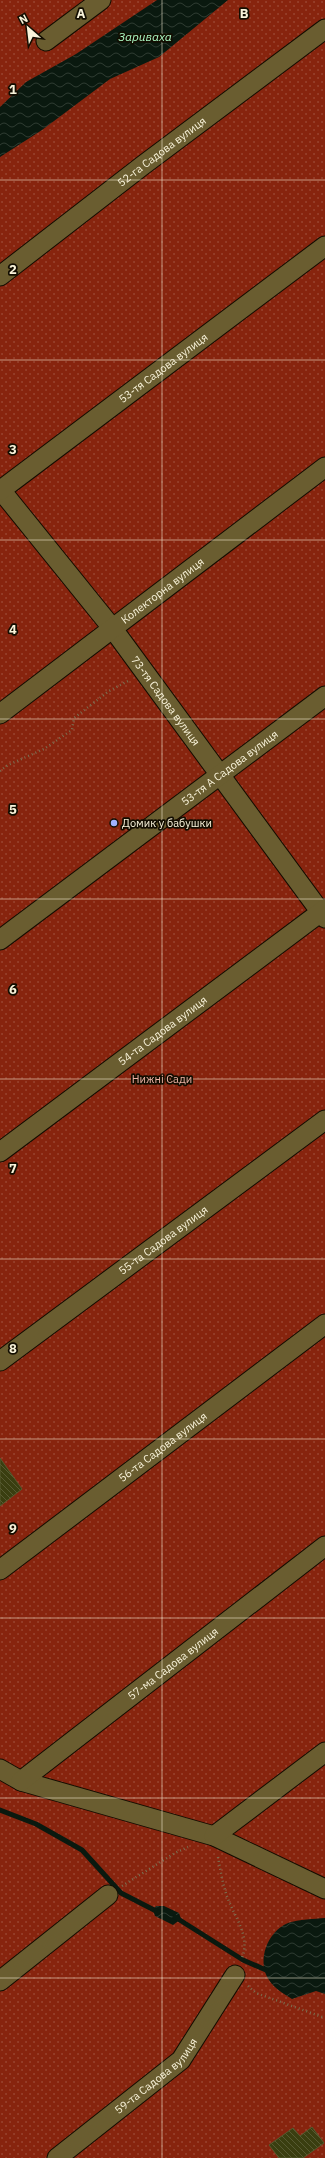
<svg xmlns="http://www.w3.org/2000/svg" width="325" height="2158" viewBox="0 0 325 2158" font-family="'IBM Plex Sans',sans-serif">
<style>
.garden{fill:url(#garden-dots)}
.water{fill:url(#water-waves)}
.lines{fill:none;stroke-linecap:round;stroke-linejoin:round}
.stream{stroke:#0a190f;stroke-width:5}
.building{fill:url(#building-back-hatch);stroke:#565a2e}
.minor-casing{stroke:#130d00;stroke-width:21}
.path{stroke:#7a7153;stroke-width:2.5;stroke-dasharray:1 3;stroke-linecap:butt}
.minor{stroke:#6a5d30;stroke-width:19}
.grid{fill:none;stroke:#f9f3da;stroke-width:1;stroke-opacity:0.55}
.poi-dot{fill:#a1b2fd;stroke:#120d00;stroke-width:1.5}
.labels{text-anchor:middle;stroke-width:3.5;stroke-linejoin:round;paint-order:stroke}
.street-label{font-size:11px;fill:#f9f3da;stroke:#120d00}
.poi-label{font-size:11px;fill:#f9f3da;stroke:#120d00;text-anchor:start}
.park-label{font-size:11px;fill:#edb4a6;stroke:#120d00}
.water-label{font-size:12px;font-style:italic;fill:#acf9c4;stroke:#120d00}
.grid-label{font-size:13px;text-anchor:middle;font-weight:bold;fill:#f9f3da;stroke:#120d00;stroke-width:3.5;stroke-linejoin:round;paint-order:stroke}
</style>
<defs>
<pattern id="garden-dots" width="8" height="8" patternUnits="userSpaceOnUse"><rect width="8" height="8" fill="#87240e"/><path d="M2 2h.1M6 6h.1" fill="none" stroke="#994430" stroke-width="1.8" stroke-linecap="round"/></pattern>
<pattern id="water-waves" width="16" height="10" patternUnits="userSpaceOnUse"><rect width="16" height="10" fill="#0a190f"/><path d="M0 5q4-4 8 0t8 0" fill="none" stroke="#2e3b31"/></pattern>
<pattern id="building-back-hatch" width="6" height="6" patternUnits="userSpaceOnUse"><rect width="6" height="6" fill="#3a3e10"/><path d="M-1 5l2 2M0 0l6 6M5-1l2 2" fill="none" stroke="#575a32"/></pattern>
</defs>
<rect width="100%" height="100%" fill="#2d2301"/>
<!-- garden -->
<rect class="garden" x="0" y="0" width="325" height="2158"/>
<!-- water -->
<g class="water">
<path d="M157,0H228L159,57L110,79L42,130L0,157V107L26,82L76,54Z"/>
<path d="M156,1906H164L179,1913L181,1919L173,1925L155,1916L153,1910Z"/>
<path d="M325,1918V1994L316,1991L292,1999C284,1994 274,1988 269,1980C256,1960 268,1931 288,1923C299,1919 314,1919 325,1918Z"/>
</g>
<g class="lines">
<!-- stream -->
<g class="stream">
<path d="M0,1810L36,1824L82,1850L121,1893L158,1912"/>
<path d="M175,1917L243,1960L266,1970"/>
</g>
</g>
<!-- building -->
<g class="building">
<path d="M0,1458L22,1489L0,1506Z"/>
<path d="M312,2127L324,2143L303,2158H279L269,2145L293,2128L300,2136Z"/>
</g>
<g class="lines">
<!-- minor casing -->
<g class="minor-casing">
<g id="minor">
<path d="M46,41L101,0"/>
<path id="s1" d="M0,276L142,166L325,29"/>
<path id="s2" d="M0,489L113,629L325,918"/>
<path id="s3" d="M1,490L325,246"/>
<path id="s4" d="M0,714L325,467"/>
<path id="s5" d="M0,940L325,696"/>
<path id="s6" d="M0,1152L325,909"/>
<path id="s7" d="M0,1361L325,1120"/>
<path id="s8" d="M0,1570L325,1324"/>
<path d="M0,1769L21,1781L214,1836L325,1889"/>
<path id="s9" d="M21,1781L325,1546"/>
<path d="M214,1836L325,1752"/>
<path d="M0,1981L108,1895"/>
<path id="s10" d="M57,2158L181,2060L235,1975"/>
</g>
</g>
<!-- path -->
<g class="path">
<path d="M0,771L8,765L44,749L72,730L74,718L109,691L130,680"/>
<path d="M218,1857C220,1868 222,1880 225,1890C231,1914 253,1935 241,1960"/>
<path d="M122,1886L175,1853L188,1847"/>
<path d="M248,1986L256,1993L325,2018"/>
</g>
<!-- minor -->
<use href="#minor" class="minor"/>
</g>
<!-- grid -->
<path class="grid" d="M162,0V2158M0,180H325M0,360H325M0,540H325M0,719H325M0,899H325M0,1079H325M0,1259H325M0,1439H325M0,1618H325M0,1798H325M0,1978H325"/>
<!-- markers -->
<circle class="poi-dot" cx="114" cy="823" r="4"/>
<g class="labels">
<!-- street labels -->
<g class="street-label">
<text dy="4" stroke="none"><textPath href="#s1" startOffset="204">52-га Садова вулиця</textPath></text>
<text dy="4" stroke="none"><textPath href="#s3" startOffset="203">53-тя Садова вулиця</textPath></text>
<text dy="4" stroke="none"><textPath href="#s4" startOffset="204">Колекторна вулиця</textPath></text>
<text dy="4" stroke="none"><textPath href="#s2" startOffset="269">73-тя Садова вулиця</textPath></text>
<text dy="4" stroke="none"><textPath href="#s5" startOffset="287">53-тя А Садова вулиця</textPath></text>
<text dy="4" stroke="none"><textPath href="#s6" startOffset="203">54-та Садова вулиця</textPath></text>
<text dy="4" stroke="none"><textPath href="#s7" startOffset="203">55-та Садова вулиця</textPath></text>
<text dy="4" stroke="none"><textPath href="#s8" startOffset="204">56-та Садова вулиця</textPath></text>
<text dy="4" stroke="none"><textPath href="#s9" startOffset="192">57-ма Садова вулиця</textPath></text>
<text dy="4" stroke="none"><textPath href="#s10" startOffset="129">59-та Садова вулиця</textPath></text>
</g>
<!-- poi labels -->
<g class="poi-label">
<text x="122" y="827">Домик у бабушки</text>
</g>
<!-- park labels -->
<g class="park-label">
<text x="162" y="1083">Нижні Сади</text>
</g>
<!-- water labels -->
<g class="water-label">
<text x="145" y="41">Зариваха</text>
</g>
</g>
<g class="grid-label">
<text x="81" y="18">A</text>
<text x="244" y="18">B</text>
<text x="13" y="94">1</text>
<text x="13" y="274">2</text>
<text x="13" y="454">3</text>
<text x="13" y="634">4</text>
<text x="13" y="814">5</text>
<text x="13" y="994">6</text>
<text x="13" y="1173">7</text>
<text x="13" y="1353">8</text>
<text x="13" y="1533">9</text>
</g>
<!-- north arrow -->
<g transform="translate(28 28) rotate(332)" stroke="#120d00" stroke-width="3" paint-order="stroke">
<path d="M0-3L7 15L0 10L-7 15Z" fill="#f9f3da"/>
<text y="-6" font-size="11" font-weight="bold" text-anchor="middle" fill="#f9f3da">N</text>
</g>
</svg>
